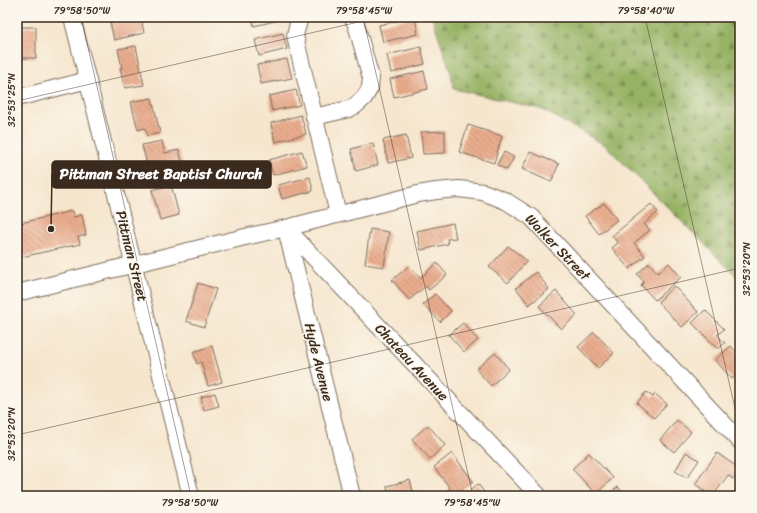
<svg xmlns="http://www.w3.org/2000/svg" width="757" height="513" viewBox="0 0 757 513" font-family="Sriracha,sans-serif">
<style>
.forest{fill:url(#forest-firs);stroke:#686e41}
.building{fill:url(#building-back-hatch)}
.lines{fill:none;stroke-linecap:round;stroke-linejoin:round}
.minor-casing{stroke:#7c6c5c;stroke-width:18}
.minor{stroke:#fff;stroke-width:16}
.ticks{fill:none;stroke:#3b2a1e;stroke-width:1;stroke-opacity:0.45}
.labels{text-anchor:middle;stroke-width:3;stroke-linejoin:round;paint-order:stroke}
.street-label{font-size:14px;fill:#3b2a1e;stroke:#fbf7ec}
.leader{fill:none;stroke:#3b2a1e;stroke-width:1.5}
.callout-dot{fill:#3b2a1e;stroke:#fbf7ec;stroke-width:1.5}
.callout{fill:#3b2a1e;stroke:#3b2a1e;stroke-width:1.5}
.callout-label{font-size:15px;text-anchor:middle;font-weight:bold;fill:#fff}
.neatline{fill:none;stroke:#3b2a1e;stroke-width:1.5}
.ticks-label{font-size:10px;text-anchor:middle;fill:#3b2a1e}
</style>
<defs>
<pattern id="forest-firs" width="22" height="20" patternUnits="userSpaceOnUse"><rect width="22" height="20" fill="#96b264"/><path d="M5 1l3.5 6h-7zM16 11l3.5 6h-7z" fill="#7c9152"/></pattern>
<pattern id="building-back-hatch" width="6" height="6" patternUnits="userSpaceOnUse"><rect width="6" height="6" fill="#eaad8e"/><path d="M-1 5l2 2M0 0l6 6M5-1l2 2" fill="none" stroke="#bf8d73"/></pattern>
</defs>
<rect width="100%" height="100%" fill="#fbf7ec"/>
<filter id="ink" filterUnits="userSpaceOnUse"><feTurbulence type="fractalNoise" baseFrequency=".025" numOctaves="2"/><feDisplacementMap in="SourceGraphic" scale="8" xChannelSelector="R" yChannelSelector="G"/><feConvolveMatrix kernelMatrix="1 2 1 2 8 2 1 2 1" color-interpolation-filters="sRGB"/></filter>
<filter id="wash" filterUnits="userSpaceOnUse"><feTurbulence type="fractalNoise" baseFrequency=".012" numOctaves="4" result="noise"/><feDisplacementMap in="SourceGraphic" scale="16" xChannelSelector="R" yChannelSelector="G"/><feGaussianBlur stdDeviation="0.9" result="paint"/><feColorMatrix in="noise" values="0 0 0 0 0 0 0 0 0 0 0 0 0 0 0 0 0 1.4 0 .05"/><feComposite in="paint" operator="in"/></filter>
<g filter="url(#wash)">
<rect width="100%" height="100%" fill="#f6e6ce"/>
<!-- forest -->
<path class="forest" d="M432,17H740V280L605,145L541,109L454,89L450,70Z"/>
<g id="blocks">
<!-- building -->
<g class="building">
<path d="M109,17H141L144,33L114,40Z"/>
<path d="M252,17H287V18L254,26Z"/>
<path d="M415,17L418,34L383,42L379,25Z"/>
<rect x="17" y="27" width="19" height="31"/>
<path d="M283,33L287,49L259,56L255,40Z"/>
<path d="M136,46L144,85L125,88L120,68H122L118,49Z"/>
<path d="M421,47L425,64L391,73L387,55Z"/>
<path d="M287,59L292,78L261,84L257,65Z"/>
<path d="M424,71L428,89L394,97L390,79Z"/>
<path d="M296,90L300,105L272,111L269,96Z"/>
<path d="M152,98L160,133L147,136L145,128L138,130L131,102Z"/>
<path d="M301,115L306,134L275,142L271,123Z"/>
<path d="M468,125L502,136L494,163L459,152Z"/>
<path d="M445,131V153L423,154L421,132Z"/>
<path d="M406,135L411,158L388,163L383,140Z"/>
<path d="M162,141L165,153L179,150L185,172L151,180L142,145Z"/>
<path d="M373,143L378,165L356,171L351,149Z"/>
<path d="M302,151L307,166L273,175L269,160Z"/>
<path d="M504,152L514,157L507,170L497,165Z"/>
<path d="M530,152L559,164L551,182L522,169Z"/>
<path d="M310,177L313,191L282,199L278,185Z"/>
<path d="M171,185L179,215L160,220L152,190Z"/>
<path d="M604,203L617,220L599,234L585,216Z"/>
<path d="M651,204L658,212L644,224L650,230L634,243L645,256L629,269L612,248L618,243L612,236Z"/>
<path d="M72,211L73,217L82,215L86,235L78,237L80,244L17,258V224Z"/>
<path d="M453,223L456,238L447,239L448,244L421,250L417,231Z"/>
<path d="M370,229L389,232L384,267L365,264Z"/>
<path d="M508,246L527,261L508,283L489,267Z"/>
<path d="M437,263L447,275L429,290L426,286L409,300L392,280L409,266L420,278Z"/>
<path d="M649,263L658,273L669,263L681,277L655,300L641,285L644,282L637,274Z"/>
<path d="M536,272L549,289L529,305L516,288Z"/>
<path d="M198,283L216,289L204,327L186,321Z"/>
<path d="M674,286L698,312L682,327L658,302Z"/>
<path d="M556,291L577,315L561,329L539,306Z"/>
<path d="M435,294L451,311L440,322L423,304Z"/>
<path d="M705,310L724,329L717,335L725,343L718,349L692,323Z"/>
<path d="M463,323L478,340L464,352L449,335Z"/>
<path d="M594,332L614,353L598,368L578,347Z"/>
<path d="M212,346L222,382L208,386L201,362L197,364L193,352Z"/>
<path d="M731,346L740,356V372L732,379L715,360Z"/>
<path d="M495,353L509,369L491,386L476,369Z"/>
<path d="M646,392L653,397L655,394L667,404L654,418L637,403Z"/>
<path d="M215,393L219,406L204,410L201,397Z"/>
<path d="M677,420L691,432L674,452L660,440Z"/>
<path d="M428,425L445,445L430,459L412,439Z"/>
<path d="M686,452L699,460L687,478L675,471Z"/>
<path d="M452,453L473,481L453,496H451L447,491L450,488L434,467Z"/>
<path d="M589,453L613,478L596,494L572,469Z"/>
<path d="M717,453L740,469L733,479L728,475L713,496H711L695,484Z"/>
<path d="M410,480L414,496H389L387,486Z"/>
<path d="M478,484L487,496H463Z"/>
<path d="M618,487L625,496H606Z"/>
</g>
</g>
</g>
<g filter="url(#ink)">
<use href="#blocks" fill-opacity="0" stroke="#7c6c5c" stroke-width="1"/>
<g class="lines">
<!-- minor casing -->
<g class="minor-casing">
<g id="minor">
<path d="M72,17L191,496"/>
<path d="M300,17L295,35L297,45L338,214"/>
<path d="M17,98L88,80"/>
<path d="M314,117L349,109L355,106L364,98L370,88L371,78L356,24L352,17"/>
<path d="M286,228L539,496"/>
<path d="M286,229L352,496"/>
<path d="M17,293L245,237L286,228L418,194L436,191L459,189L483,192L506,201L531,217L740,441"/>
</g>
</g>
<!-- minor -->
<use href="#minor" class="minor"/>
</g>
</g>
<!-- ticks -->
<path class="ticks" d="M81,17L191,496M363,17L473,496M645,17L740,430M17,101L380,17M17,435L740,268"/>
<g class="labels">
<!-- street labels -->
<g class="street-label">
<text transform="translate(558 247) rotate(46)" y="5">Walker Street</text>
<text transform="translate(132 256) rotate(76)" y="5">Pittman Street</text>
<text transform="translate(319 362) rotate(76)" y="5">Hyde Avenue</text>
<text transform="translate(412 362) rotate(47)" y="5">Chateau Avenue</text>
</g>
</g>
<!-- callouts -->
<path class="leader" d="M51 229L52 174"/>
<circle class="callout-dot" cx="51" cy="229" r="4"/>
<rect class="callout" x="52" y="161" width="219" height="27" rx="4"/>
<g class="callout-label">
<text x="161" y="179">Pittman Street Baptist Church</text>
</g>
<!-- margin -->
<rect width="757" height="513" fill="none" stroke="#fbf7ec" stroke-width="44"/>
<rect x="22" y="22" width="713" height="469" class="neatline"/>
<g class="ticks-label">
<text x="82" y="14">79°58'50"W</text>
<text x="364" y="14">79°58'45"W</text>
<text x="646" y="14">79°58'40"W</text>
<text transform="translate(11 100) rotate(-90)" y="4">32°53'25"N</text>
<text transform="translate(746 269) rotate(-90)" y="4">32°53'20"N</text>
<text transform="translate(11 434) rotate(-90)" y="4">32°53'20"N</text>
<text x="190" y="506">79°58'50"W</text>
<text x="472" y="506">79°58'45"W</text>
</g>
</svg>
